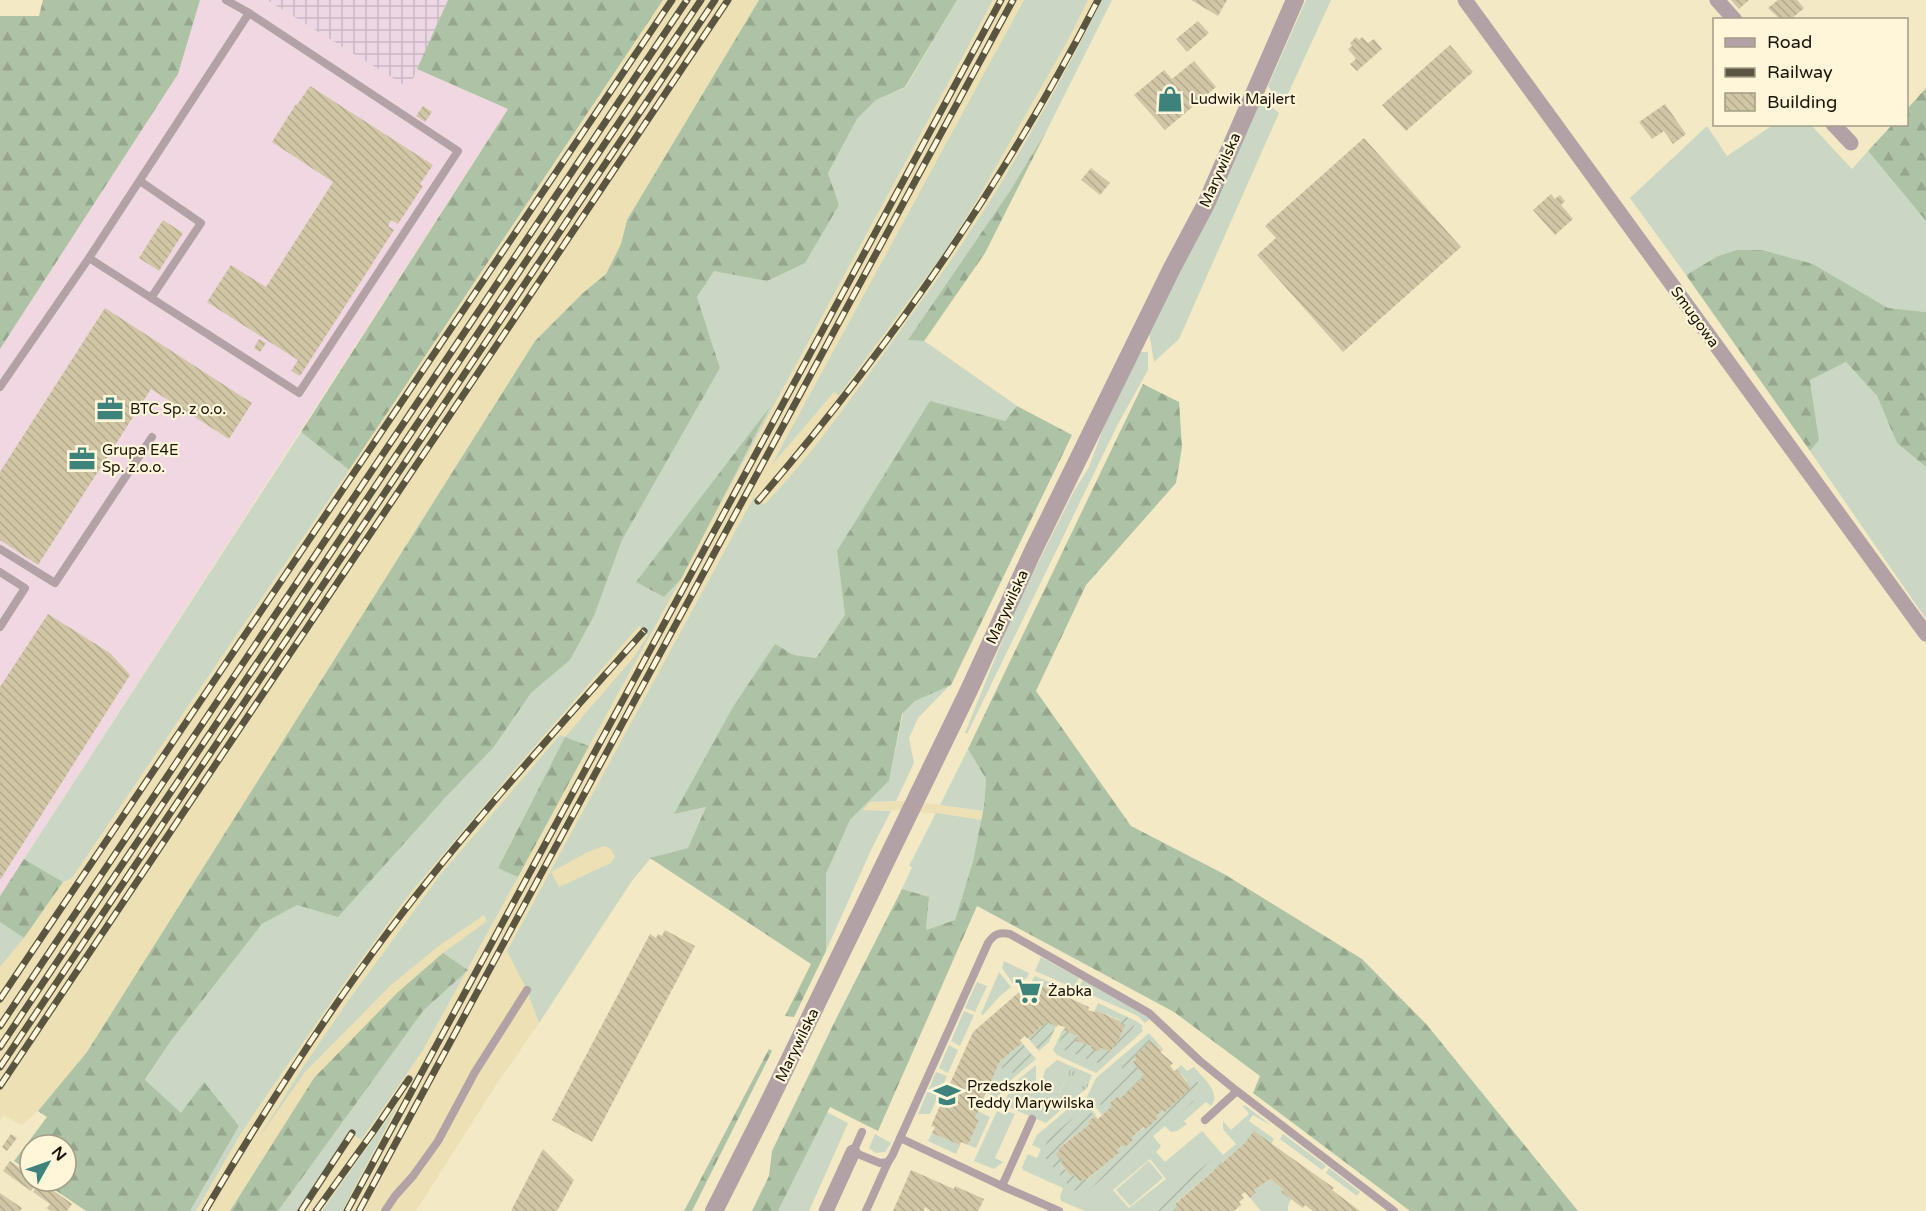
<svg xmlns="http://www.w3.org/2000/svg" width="1926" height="1211" viewBox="0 0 1926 1211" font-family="'Varela Round',sans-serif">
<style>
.commercial{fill:#f0d7e1}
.industrial{fill:url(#industrial-grid)}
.built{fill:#ede0b5}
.grass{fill:#cad7c4;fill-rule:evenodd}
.forest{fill:url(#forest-firs)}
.park{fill:url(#park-tufts)}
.garden{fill:url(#garden-furrows)}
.building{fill:url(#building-back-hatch)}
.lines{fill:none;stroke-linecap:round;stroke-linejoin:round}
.service{stroke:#b2a1a5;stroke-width:8}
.minor{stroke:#b2a1a5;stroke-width:15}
.tertiary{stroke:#b2a1a5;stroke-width:18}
.rail-casing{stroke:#5a5541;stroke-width:7}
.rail{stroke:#fff6da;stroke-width:4.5;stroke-dasharray:14;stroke-linecap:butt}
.labels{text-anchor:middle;stroke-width:4.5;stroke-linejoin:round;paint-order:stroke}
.poi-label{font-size:15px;fill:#181508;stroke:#fff6da;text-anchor:start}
.street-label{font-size:15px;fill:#181508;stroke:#fff6da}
</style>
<defs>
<pattern id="industrial-grid" width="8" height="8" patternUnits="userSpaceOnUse" patternTransform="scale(1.5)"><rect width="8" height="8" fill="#eed7e5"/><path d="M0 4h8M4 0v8" fill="none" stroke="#cbb8c3"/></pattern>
<pattern id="forest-firs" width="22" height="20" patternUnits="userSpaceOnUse" patternTransform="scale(1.5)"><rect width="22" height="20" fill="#aec2a6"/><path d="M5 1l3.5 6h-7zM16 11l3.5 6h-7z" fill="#95a68d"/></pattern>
<pattern id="park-tufts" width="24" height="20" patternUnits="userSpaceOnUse" patternTransform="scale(1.5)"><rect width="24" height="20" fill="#cad7c4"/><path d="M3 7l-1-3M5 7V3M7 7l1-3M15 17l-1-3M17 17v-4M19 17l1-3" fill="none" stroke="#adb8a7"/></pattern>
<pattern id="garden-furrows" width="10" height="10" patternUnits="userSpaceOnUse" patternTransform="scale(1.5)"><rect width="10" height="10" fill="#cad7c4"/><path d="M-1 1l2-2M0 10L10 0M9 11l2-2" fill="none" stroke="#adb8a7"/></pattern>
<pattern id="building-back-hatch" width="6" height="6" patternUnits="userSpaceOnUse" patternTransform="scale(1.5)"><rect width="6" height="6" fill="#d1c7a7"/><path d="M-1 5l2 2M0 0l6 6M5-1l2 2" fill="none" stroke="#b3aa8e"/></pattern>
</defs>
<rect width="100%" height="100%" fill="#f3e9c5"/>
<!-- commercial -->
<path class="commercial" d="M200,0H267L408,87L417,69L508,109L0,896V349L178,74Z"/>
<!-- industrial -->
<path class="industrial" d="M267,0H448L409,88Z"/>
<!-- built -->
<g class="built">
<path d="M663,0H759L627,220L621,244L606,274L584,292L535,341L87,1052L38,1111L22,1125L4,1116L0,1121V967L24,938L63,882L72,878L197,693L349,470Z"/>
<path d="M957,0H1112L985,253L925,341L1017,406L633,879L539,1023L496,1085L416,1211H190L906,87Z"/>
<path d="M910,801L984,811L982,820L906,810L862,811L870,802Z"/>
</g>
<!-- grass -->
<g class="grass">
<path d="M957,0H993L707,529L768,411L637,582L664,597L681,579L589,746L565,738L498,867L518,877L423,1050L361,1140L349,1131L297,1211H278L423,1011L468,970L443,953L487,921L484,915L440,945L391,985L305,1072L258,1139L303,1067L348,1001L441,874L560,735L565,737L634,657L648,635L639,626L507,778L407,897L354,969L266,1096L240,1135L196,1211H190L239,1126L204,1083L181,1114L145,1081L170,1042L262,924L297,905L444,799L493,748L531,693L570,660L594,616L622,540L720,368L697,297L714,270L767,281L839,205L828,173L857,119L876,100L906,87Z"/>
<path d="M1024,0H1088L1067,42L977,200L943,254L839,395L834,392L771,466Z"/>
<path d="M1102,0H1112L1047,130L1010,191L909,339L924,341L1017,406L1005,421L837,551L845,615L816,658L794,655L775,644L675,814L706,807L688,849L650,859L631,882L539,1023L527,990L507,951L754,497L764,505C812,455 852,397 893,341C916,307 942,275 964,241C1015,164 1061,83 1102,0ZM604,846L611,849L615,857L611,863L559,887L551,872L588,852Z"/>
<path d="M1306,0H1331L1282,107L1268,86Z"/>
<path d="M1259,103L1273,108L1279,113L1179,339L1154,362L1149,332Z"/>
<path d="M1773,125H1811L1852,169L1868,151L1926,221V312L1888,308L1813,264L1718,256L1686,275L1630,198L1707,126L1727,156Z"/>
<path d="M1140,352H1148V370L1118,424L967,734L965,733L1015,609L1074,491L1089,467L1103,429Z"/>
<path d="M1846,362L1877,396L1897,443L1926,467V619L1810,451L1819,440L1810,379Z"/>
<path d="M301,432L349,470L197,693L72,878L63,882L24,859Z"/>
<path d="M950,685L918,718L909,738L914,763L896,801L870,802L863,810L891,811L871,850L826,951V874L850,820L889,781L903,713L915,701Z"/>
<path d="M968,749L986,779L984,811L940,805Z"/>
<path d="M936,813L982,820L973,861L955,920L926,930L929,897L902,889L912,867L909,866Z"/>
<path d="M0,922L24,938L0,967Z"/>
<path d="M1041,957L1079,978L1074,988L1035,971Z"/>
<path d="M1004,961L1029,973L1027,978L1014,985L1002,968Z"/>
<path d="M999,972L1011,987L1000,996L983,1015L981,1014Z"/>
<path d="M1035,976L1072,992L1069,998L1032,981Z"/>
<path d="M1083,979L1151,1018L1145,1023L1138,1016L1078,989Z"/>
<path d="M977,982L987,986L975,1012L965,1008Z"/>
<path d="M1098,1003L1136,1021L1143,1026L1141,1028L1143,1031L1096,1073L1057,1055L1053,1050L1063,1029L1078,1036L1076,1041L1083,1044L1084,1043L1099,1052L1101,1048L1111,1052L1114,1044L1116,1045L1125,1025L1119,1023L1120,1020L1095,1010Z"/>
<path d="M964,1011L974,1015L960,1046L951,1041Z"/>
<path d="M1149,1033L1163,1049L1162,1051L1158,1046L1156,1047L1151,1041L1134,1056L1136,1059L1133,1062L1144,1076L1132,1086L1133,1088L1110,1103L1112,1106L1102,1115L1087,1097L1096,1078Z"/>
<path d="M1022,1043L1036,1059L1003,1087L998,1098L986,1093L1000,1061Z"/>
<path d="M949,1045L958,1050L948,1073L939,1068Z"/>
<path d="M1057,1060L1071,1066L1059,1093L1072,1100L1046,1123L1004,1105L1008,1094L1039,1092L1045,1070Z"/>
<path d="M1036,1065V1086L1006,1090Z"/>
<path d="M1181,1065L1187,1071L1194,1067C1203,1078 1222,1093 1211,1106L1206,1102L1184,1121L1187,1124L1177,1131L1171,1132L1165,1126L1153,1136L1161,1146L1156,1152L1165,1162L1202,1131L1223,1155L1236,1144L1223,1129V1121L1231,1130L1249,1114L1242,1105L1246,1106L1272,1126L1253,1115L1249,1121L1274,1139L1271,1144L1245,1143L1175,1203L1178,1207L1174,1211H1085L1061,1201L1060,1197L1063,1188L1023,1170L1022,1167L1028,1154L1037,1158L1041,1149L1032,1145L1037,1135L1074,1104L1077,1108L1085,1101L1096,1115L1088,1122L1090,1124L1059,1147L1060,1149L1056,1154L1062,1161L1060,1164L1071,1176L1073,1174L1080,1182L1084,1178L1087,1180L1119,1153L1122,1145L1125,1147L1133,1140L1131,1138L1158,1118L1156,1116C1173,1108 1177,1096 1187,1081L1177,1069ZM1150,1159L1166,1179L1129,1208L1113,1190Z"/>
<path d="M936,1072L947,1076L930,1114H918Z"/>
<path d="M399,1103L342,1211H322Z"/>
<path d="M978,1111L990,1117L976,1148L968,1145L979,1120L975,1118Z"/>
<path d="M997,1111L1005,1115L1007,1111L1015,1114L995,1158L1003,1162L994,1169L974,1161Z"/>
<path d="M827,1112L848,1123L809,1211H778Z"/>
<path d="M932,1133L960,1145L956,1154L928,1141Z"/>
<path d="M875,1134L891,1143L885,1152L876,1153L869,1148Z"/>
<path d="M1283,1134L1326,1166L1322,1170L1280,1139Z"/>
<path d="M1149,1161L1163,1178L1130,1206L1116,1190Z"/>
<path d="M1329,1168L1360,1192L1357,1196L1326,1173Z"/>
<path d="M1270,1179L1283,1189L1281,1192L1291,1199L1288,1206V1211H1261L1250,1198L1256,1193L1254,1190Z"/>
</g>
<!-- forest -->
<g class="forest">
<path d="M43,0H200L178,74L0,349V16H39Z"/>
<path d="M448,0H663L349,470L301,432L508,109L417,69Z"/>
<path d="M759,0H957L905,87L876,100L857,119L828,173L839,205L805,263L767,281L714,271L697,297L720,368L622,540L594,616L570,660L531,693L493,748L444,799L338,917L297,905L262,924L170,1042L145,1080L181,1113L204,1082L239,1126L190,1211H86L42,1181H66V1145H30V1172L14,1161L47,1117L38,1111L87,1052L535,341L584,292L606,274L621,244L627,220Z"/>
<path d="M1926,88V221L1868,151L1892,125L1906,124L1907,109Z"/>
<path d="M1047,130L985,253L924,341L908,340L1010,191Z"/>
<path d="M1737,250H1762L1813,264L1888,308L1926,312V467L1897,443L1877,396L1846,362L1810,380L1819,440L1810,451L1686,275L1718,256Z"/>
<path d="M1143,384L1179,402L1182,447L1176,483L1086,585L1036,691L1131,826L1224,874L1362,959L1427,1025L1578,1211H1410L1253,1093L1260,1076L1174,1012L977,906L878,1131L830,1107L778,1211H752L769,1176L772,1151L836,1019L902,889L929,897L926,930L955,920L973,861L984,807L986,779L968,749Z"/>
<path d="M930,401L1005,421L1017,406L1072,435L951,685L915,701L902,714L889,781L850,820L826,874V951L794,1017L785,1016L811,964L650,858L688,848L706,807L674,814L733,707L775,644L794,655L816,658L845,615L837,551Z"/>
<path d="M770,407L681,579L664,597L636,582Z"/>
<path d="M565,737L589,746L518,877L498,868Z"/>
<path d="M24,859L63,882L24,938L0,922V896Z"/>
<path d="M443,953L468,970L423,1011L278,1211H230L314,1078L398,992Z"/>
<path d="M769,1049L772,1051L692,1211H684Z"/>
</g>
<!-- park -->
<path class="park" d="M1071,1066L1092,1075L1087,1088L1072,1100L1059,1094Z"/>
<!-- garden -->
<g class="garden">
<path d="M1122,1015L1136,1021L1125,1045L1103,1065L1057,1047L1065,1030L1078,1036L1076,1041L1092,1046L1099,1052L1101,1048L1111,1052L1114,1044L1116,1045L1125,1026L1119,1023Z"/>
<path d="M1047,1022L1056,1026L1049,1042L1039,1051L1028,1038Z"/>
<path d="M1148,1037L1151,1041L1134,1056L1136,1059L1133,1062L1144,1076L1120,1099L1118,1097L1110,1103L1112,1106L1106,1112L1096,1099L1126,1073L1118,1062Z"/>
<path d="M1022,1043L1033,1057L1013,1073L998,1066L1000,1061Z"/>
<path d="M1193,1077L1200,1085L1193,1102L1084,1194L1072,1189L1042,1154L1048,1139L1086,1107L1094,1116L1088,1122L1090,1124L1059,1147L1060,1149L1056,1154L1062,1161L1060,1164L1071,1176L1073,1174L1080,1182L1084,1178L1087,1180L1119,1153L1117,1150L1122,1145L1125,1147L1133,1140L1131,1138L1158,1118L1156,1116L1163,1110L1165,1111C1177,1102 1181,1087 1193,1077Z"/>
<path d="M1216,1156L1222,1163L1175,1203L1178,1207L1174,1211H1159L1155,1207Z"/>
</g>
<!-- building -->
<g class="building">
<path d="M1191,0H1227L1218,16Z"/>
<path d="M1731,0H1749L1739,9Z"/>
<path d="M1778,0H1797L1804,8L1790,20H1781L1768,8Z"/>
<path d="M1198,21L1209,33L1187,52L1176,39Z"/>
<path d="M1356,37L1359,40L1362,37L1368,43L1374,39L1382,49L1357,71L1350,64L1356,59L1348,49L1352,46L1350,43Z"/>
<path d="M1450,45L1473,72L1406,131L1382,105Z"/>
<path d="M1194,61L1216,87L1165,130L1134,95L1164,70L1172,79Z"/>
<path d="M310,86L433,165L420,184L423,186L398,224L391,220L388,226L394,230L300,376L291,371L298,360L207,302L231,265L266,287L333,182L272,142L296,104L297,105Z"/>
<path d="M1665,104L1686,134L1673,144L1664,131L1652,139L1639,122Z"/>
<path d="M423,106L432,112L425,122L416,116Z"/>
<path d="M1364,138L1461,247L1343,352L1257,255L1276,238L1265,226Z"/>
<path d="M1091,168L1110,183L1100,195L1081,180Z"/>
<path d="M1551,194L1555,199L1560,195L1565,201L1561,205L1573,219L1555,235L1533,210Z"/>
<path d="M163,220L183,233L159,271L139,258Z"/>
<path d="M105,308L252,403L229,439L151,389L38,565L0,540V472Z"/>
<path d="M259,339L266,343L260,352L254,348Z"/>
<path d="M48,614L110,653L130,675L0,880V687Z"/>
<path d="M665,930L695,946L592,1142L552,1120L650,934L656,938L658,934L662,936Z"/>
<path d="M1032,981L1089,1007L1088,1010L1094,1012L1095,1010L1120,1021L1119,1023L1125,1025L1116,1046L1114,1044L1111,1052L1101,1048L1099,1052L1091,1048L1092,1046L1076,1041L1078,1036L1064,1030L1065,1027L1058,1025L1057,1027L1047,1022L1027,1039L1025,1036L1020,1040L1022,1043L1000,1061L975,1118L979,1120L968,1145L961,1142L960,1145L932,1133L935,1127L931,1126L973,1032Z"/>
<path d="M1151,1041L1162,1051L1160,1052L1173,1063L1170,1066L1174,1071L1177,1069L1191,1088L1165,1112L1163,1110L1156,1116L1158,1118L1146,1129L1144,1127L1131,1138L1133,1140L1125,1147L1122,1145L1117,1150L1120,1152L1086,1180L1084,1178L1080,1182L1073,1174L1071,1176L1060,1163L1062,1161L1056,1154L1060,1149L1059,1148L1090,1124L1088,1122L1095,1116L1098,1119L1112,1106L1110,1103L1118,1096L1120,1099L1144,1076L1133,1062L1136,1059L1134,1056Z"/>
<path d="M1254,1131L1334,1188L1332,1190L1360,1211H1313L1305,1205L1303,1208L1281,1192L1283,1189L1270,1179L1254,1190L1256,1193L1250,1198L1245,1192L1241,1195L1244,1198L1239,1202L1241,1205L1234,1211H1174L1178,1207L1175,1204L1245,1143Z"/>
<path d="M11,1134L17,1138L7,1151L2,1147Z"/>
<path d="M543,1149L574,1180L557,1211H511Z"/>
<path d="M10,1161L30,1175V1181H39L31,1191L3,1171Z"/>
<path d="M911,1170L954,1189L955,1186L984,1199L978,1211H931L925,1207L924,1211H893Z"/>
<path d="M40,1181L72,1204L67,1211H51L47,1208L50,1204L33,1192Z"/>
<path d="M0,1193L22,1208L20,1211H0Z"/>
</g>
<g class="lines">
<!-- service -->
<g class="service">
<path d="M226,0L249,13"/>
<path d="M140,181L201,223L151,298"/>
<path d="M0,387L89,258L249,13L458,151L299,393L89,258"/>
<path d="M0,549L55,583L152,437"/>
<path d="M0,572L25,588L0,627"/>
<path d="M1032,1119L1002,1186L1059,1211"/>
<path d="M1205,1120L1237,1091"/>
<path d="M862,1132L853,1152L880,1163L888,1162L892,1156L988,943C994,934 999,932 1010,934L1149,1013L1200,1061L1237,1091L1394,1211"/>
<path d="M900,1138L1002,1186"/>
<path d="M385,1211L395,1196L413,1176L438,1141L475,1072L527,990"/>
<path d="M866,1211L888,1162"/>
</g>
<!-- minor -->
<g class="minor">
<path d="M1465,0L1926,634"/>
<path d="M1717,0L1735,20"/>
<path d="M1833,124L1851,143"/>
<path d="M826,1211L853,1152"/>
</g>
<!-- tertiary -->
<path class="tertiary" d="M714,1211L766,1108L969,690L1033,551L1172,268L1206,204L1295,0"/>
<!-- rail casing -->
<g class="rail-casing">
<g id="rail">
<path d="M758,501C891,347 1005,181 1098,0"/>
<path d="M0,999L672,0"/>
<path d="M0,1026L687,0"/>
<path d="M0,1047L701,0"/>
<path d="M0,1067L715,0"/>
<path d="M0,1086L728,0"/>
<path d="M205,1211C263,1113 323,1018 391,928C470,824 558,728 644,631"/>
<path d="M301,1211L352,1133"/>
<path d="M316,1211L373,1132L409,1079"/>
<path d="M347,1211L1001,0"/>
<path d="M359,1211L1013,0"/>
</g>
</g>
<!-- rail -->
<use href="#rail" class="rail"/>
</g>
<!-- icons -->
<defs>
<g id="shop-bare" transform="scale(2.07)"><path d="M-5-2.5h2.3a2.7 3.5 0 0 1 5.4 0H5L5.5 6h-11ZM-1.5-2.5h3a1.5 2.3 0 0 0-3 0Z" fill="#3d837b" stroke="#fff6da" stroke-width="2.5" paint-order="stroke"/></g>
<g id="office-bare" transform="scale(2.07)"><path d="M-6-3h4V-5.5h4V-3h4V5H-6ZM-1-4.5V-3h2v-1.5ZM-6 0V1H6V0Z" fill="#3d837b" stroke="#fff6da" stroke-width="2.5" paint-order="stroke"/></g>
<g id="supermarket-bare" transform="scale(2.07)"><path d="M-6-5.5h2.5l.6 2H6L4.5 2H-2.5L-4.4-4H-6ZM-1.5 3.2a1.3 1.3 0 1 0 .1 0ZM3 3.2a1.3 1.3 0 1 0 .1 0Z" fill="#3d837b" stroke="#fff6da" stroke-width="2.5" paint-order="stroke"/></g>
<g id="school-bare" transform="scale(2.07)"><path d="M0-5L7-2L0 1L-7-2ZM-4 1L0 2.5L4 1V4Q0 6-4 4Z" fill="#3d837b" stroke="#fff6da" stroke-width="2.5" paint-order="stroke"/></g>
</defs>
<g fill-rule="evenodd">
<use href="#shop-bare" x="1170" y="99"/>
<use href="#office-bare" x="110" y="409"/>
<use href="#office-bare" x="82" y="459"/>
<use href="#supermarket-bare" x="1028" y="991"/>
<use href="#school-bare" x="947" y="1095"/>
</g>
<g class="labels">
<!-- poi labels -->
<g class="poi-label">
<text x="1190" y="104">Ludwik Majlert</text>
<text x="130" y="414">BTC Sp. z o.o.</text>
<text x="102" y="455">Grupa E4E<tspan x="102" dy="17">Sp. z.o.o.</tspan></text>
<text x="1048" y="996">Żabka</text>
<text x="967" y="1091">Przedszkole<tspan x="967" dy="17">Teddy Marywilska</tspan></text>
</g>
<!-- street labels -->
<g class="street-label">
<text transform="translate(1220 170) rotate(-66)" y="5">Marywilska</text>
<text transform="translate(1695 317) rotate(54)" y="5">Smugowa</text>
<text transform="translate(1007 607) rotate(-65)" y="5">Marywilska</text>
<text transform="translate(797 1045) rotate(-64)" y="5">Marywilska</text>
</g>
</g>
<!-- legend -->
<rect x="1713" y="18" width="195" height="108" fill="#fff6da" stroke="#a39c86" stroke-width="1.5"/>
<rect x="1725" y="38" width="30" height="9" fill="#b2a1a5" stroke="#a39c86" stroke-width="1.5"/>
<text x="1767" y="48" font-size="18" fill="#181508">Road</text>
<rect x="1725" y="68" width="30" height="9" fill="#5a5541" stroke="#a39c86" stroke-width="1.5"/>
<text x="1767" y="78" font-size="18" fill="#181508">Railway</text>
<rect x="1725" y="93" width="30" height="18" fill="url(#building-back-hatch)" stroke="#a39c86" stroke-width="1.5"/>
<text x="1767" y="108" font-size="18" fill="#181508">Building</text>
<!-- north arrow -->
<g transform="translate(48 1163) rotate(50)"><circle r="28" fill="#fff6da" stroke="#a39c86" stroke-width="1.5"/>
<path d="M0-4.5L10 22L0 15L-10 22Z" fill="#3d837b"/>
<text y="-9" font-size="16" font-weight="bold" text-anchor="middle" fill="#181508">N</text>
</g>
</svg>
